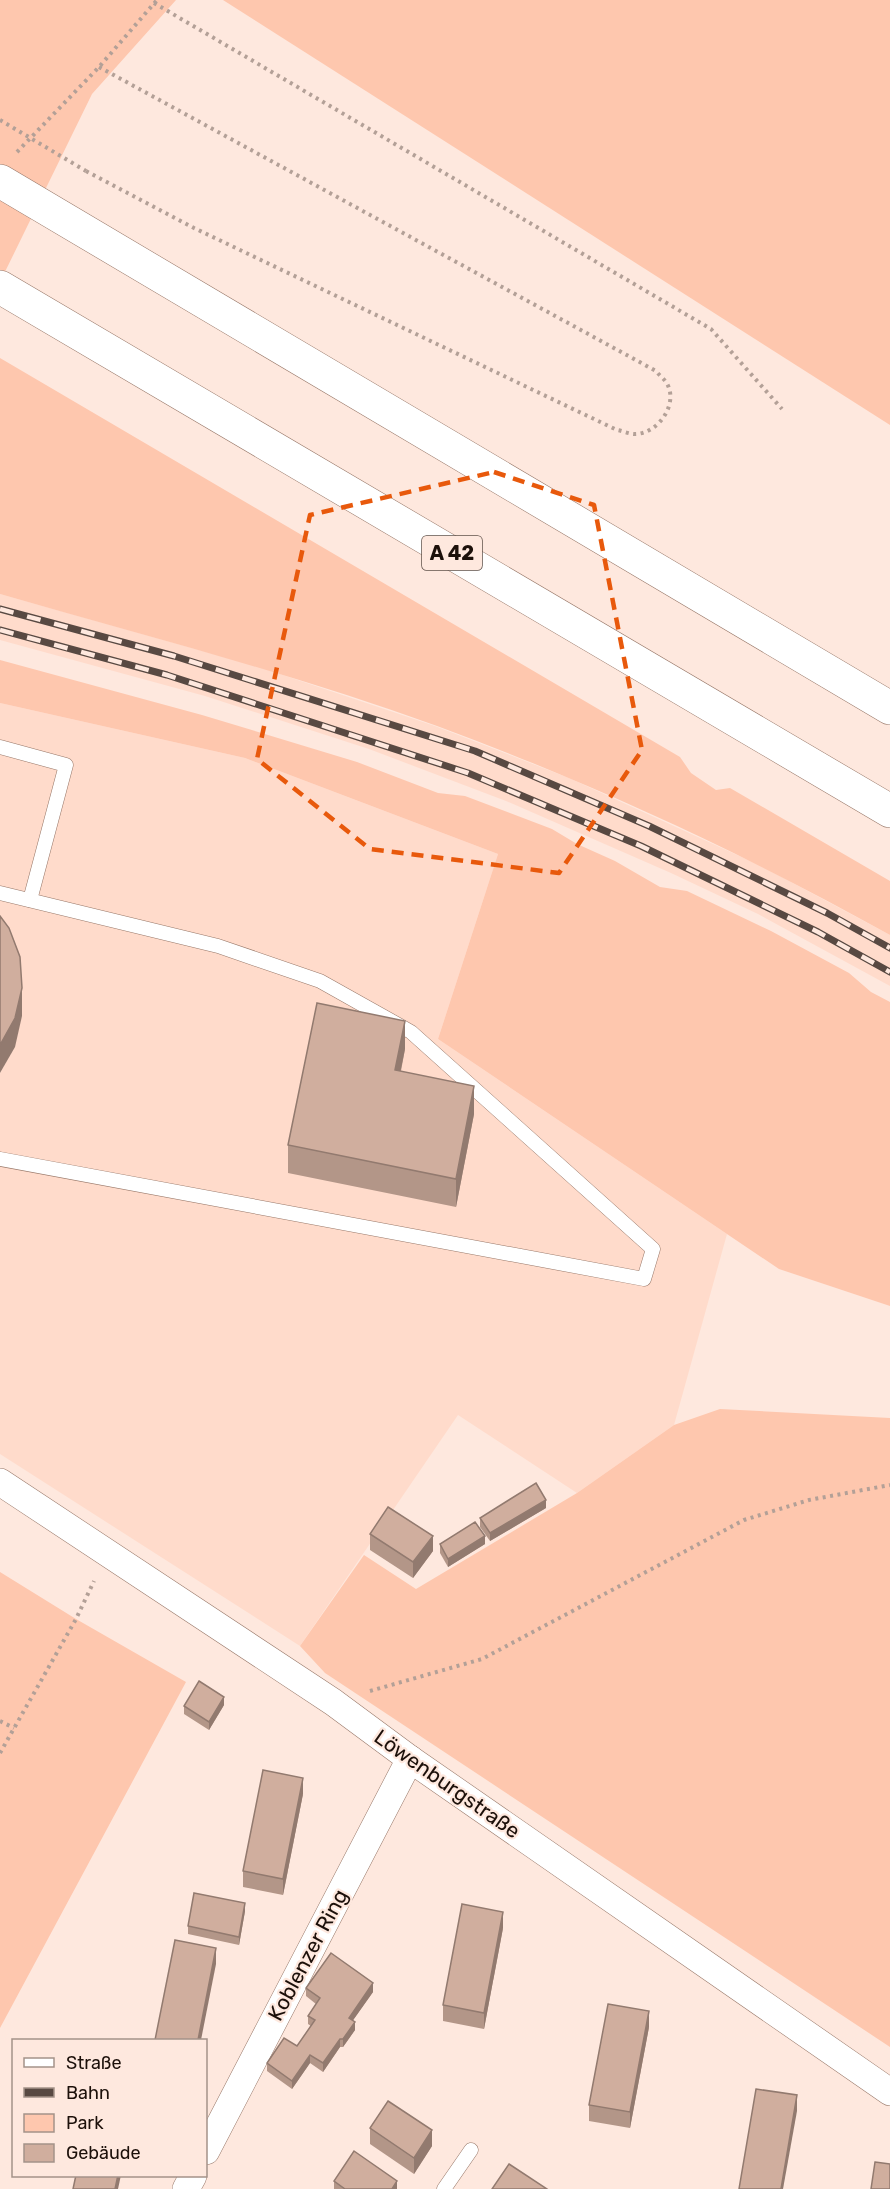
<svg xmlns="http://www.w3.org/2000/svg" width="890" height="2189" viewBox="0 0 890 2189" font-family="Rubik,sans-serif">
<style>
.built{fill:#ffdbcb}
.green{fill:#fec7ae}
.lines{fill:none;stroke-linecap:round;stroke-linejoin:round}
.service-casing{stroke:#987869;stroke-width:15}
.minor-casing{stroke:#987869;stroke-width:28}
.motorway-casing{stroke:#987869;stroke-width:34}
.path{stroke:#b3a097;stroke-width:4;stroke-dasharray:3 4.5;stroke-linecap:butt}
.service{stroke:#fff;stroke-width:14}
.minor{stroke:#fff;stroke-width:27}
.motorway{stroke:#fff;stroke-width:33}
.rail-casing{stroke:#584942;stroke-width:7}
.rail{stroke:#fee8de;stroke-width:4.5;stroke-dasharray:14;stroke-linecap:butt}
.path-bridge{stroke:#b3a097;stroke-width:4;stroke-dasharray:3 4.5;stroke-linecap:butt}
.wall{fill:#b39688}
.shaded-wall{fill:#927a6f}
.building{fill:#d0ae9e;stroke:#927a6f;stroke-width:1.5}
.marked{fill:none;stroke:#e8590c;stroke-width:4.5;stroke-dasharray:12 8;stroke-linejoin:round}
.labels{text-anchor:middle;stroke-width:4.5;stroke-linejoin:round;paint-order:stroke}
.shield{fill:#fee8de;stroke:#60514a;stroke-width:1.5}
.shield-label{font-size:20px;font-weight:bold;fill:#1c100a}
.street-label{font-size:21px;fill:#1c100a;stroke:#fee8de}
</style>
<rect width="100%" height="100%" fill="#fee8de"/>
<!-- built -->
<g class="built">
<path d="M0,594L256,666L435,726L569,778L759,865L890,935V986L758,914L671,873L506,801L369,749L205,696L0,640Z"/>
<path d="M0,703L245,758L498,854L438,1039L727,1234L674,1425L577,1493L458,1415L300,1646L0,1454V1073L15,1046L0,944Z"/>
</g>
<!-- green -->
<g class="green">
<path d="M0,0H176L92,94L0,282Z"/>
<path d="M223,0H890V425Z"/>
<path d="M0,358L680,757L691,773L716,790L730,788L890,881V935C745,854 592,783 437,726C294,674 146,636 0,594Z"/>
<path d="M0,660L202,715L357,762L438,793L465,796L552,829L577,844L615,861L660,887L687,891L771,931L849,973L871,992L890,1002V1306L779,1269L438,1039L498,854L245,758L0,703Z"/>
<path d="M720,1409L890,1418V2047L325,1673L300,1646L364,1555L416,1589L577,1493L674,1425Z"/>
<path d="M0,1572L76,1619L186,1682L0,2028Z"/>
</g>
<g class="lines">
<!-- service casing -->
<g class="service-casing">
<g id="service">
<path d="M0,747L66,765L30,900"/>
<path d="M0,893L218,946L320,981L411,1032L653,1249L644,1279L0,1159"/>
<path d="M444,2189L471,2150"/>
</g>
</g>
<!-- minor casing -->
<g class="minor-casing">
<g id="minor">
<path d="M0,1482L333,1702L410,1759L890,2092"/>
<path d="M206,2151L410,1759"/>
<path d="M186,2189L193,2176"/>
</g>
</g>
<!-- motorway casing -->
<g class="motorway-casing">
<g id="motorway">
<path d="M0,181L890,708"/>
<path d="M0,287L890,811"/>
</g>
</g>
<!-- path -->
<g class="path">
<path d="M154,3L711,329L782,409"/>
<path d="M17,152L99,67L157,0"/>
<path d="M86,171L194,228L617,430C623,431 629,434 635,434C658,434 680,403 666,382C663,378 659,375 656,371L99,67"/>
<path d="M370,1691L482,1659L744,1520L809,1500L890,1485"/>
<path d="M0,1721L14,1728"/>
<path d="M0,1753L76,1619L94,1581"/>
</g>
<!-- service -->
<use href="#service" class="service"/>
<!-- minor -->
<use href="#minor" class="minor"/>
<!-- motorway -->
<use href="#motorway" class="motorway"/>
<!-- rail casing -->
<g class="rail-casing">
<g id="rail">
<path d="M0,609L174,656L475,751L649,826L827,913L890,948"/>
<path d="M0,630L167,675L468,773L641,846L818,932L890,972"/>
</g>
</g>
<!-- rail -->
<use href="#rail" class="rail"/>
<!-- path-bridge -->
<path class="path-bridge" d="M0,120L86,171"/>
</g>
<!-- wall -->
<g class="wall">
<path d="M405,1049L401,1071L474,1114L456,1207L288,1173V1145Z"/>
<path d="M546,1508L490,1541L480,1527V1518Z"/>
<path d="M370,1534L433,1551L413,1578L370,1550Z"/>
<path d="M440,1544H485L448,1567L440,1553Z"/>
<path d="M224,1705L209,1730L184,1714V1706Z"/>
<path d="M303,1794L283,1895L243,1887V1871Z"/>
<path d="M245,1911L239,1945L188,1934V1926Z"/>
<path d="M503,1928L484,2029L443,2021V2005Z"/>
<path d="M306,1988L373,1992L353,2020L355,2030L343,2047H340L323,2072L310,2063L292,2089L267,2071V2063L297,2046L311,2026L308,2024V2016L316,2004L306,1996Z"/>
<path d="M649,2027L630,2128L589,2121V2105Z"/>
<path d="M370,2128L432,2146L414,2174L370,2144Z"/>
<path d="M334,2181L397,2189H334Z"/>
</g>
<!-- shaded-wall -->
<g class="shaded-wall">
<path d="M22,988V1016L15,1047L0,1073V1045Z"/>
<path d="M405,1021V1049L395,1098V1070Z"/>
<path d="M474,1086V1114L456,1207V1179Z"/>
<path d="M546,1500V1508L490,1541V1533Z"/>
<path d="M433,1536V1551L413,1578V1562Z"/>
<path d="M485,1536V1544L448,1567V1559Z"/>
<path d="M224,1697V1705L209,1730V1722Z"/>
<path d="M303,1778V1794L283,1895V1879Z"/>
<path d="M245,1903V1911L239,1945V1937Z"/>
<path d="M503,1912V1928L484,2029V2013Z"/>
<path d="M216,1948V1964L201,2040H198Z"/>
<path d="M373,1983V1992L349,2026V2018Z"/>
<path d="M649,2011V2027L630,2128V2112Z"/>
<path d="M355,2022V2030L343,2047V2039Z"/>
<path d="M340,2039V2047L323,2072V2063Z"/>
<path d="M310,2055V2063L292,2089V2081Z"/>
<path d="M797,2095V2111L783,2189H781Z"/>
<path d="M432,2130V2146L414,2174V2158Z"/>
<path d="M118,2175H121L118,2189H115Z"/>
<path d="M397,2181V2189H392Z"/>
</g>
<!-- building -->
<g class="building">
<path d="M0,916L9,928L20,957L22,988L15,1018L0,1045Z"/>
<path d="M317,1003L405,1021L395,1070L474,1086L456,1179L288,1145Z"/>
<path d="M536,1483L546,1500L490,1533L480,1518Z"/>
<path d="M388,1507L433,1536L413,1562L370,1534Z"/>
<path d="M475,1522L485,1536L448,1559L440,1544Z"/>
<path d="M199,1681L224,1697L209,1722L184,1706Z"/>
<path d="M263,1770L303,1778L283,1879L243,1871Z"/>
<path d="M194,1893L245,1903L239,1937L188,1926Z"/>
<path d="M462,1904L503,1912L484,2013L443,2005Z"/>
<path d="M175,1940L216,1948L198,2040H155Z"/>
<path d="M331,1953L373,1983L349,2018L355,2022L343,2039H340L323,2063L310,2055L292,2081L267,2063L284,2038L297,2046L315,2020L308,2016L320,1998L306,1988Z"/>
<path d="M608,2004L649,2011L630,2112L589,2105Z"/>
<path d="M756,2089L797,2095L781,2189H739Z"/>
<path d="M388,2101L432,2130L414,2158L370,2128Z"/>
<path d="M354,2151L397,2181L392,2189H345L334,2181Z"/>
<path d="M875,2162L890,2164V2189H871Z"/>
<path d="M509,2164L547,2189H492Z"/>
<path d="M76,2175H118L115,2189H73Z"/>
</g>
<!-- marked area -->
<path class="marked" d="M494,472L594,505L642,750L559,873L370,849L257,759L310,515Z"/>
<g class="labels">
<!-- shield labels -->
<rect class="shield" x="422" y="536" width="60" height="34" rx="4.5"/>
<g class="shield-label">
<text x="452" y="560">A 42</text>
</g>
<!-- street labels -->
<g class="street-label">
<text transform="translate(447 1784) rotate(35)" y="7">Löwenburgstraße</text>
<text transform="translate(308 1955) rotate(-62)" y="7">Koblenzer Ring</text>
</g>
</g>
<!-- legend -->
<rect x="12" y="2039" width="195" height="138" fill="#fee8de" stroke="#a49289" stroke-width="1.5"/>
<rect x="24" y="2058" width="30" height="9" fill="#ffffff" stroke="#a49289" stroke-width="1.5"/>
<text x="66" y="2069" font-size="18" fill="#1c100a">Straße</text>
<rect x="24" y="2088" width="30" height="9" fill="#584942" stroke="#a49289" stroke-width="1.5"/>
<text x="66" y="2099" font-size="18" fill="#1c100a">Bahn</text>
<rect x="24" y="2114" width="30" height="18" fill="#fec7ae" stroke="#a49289" stroke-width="1.5"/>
<text x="66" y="2129" font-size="18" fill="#1c100a">Park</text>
<rect x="24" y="2144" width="30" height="18" fill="#d0ae9e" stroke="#a49289" stroke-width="1.5"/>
<text x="66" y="2159" font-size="18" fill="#1c100a">Gebäude</text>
</svg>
